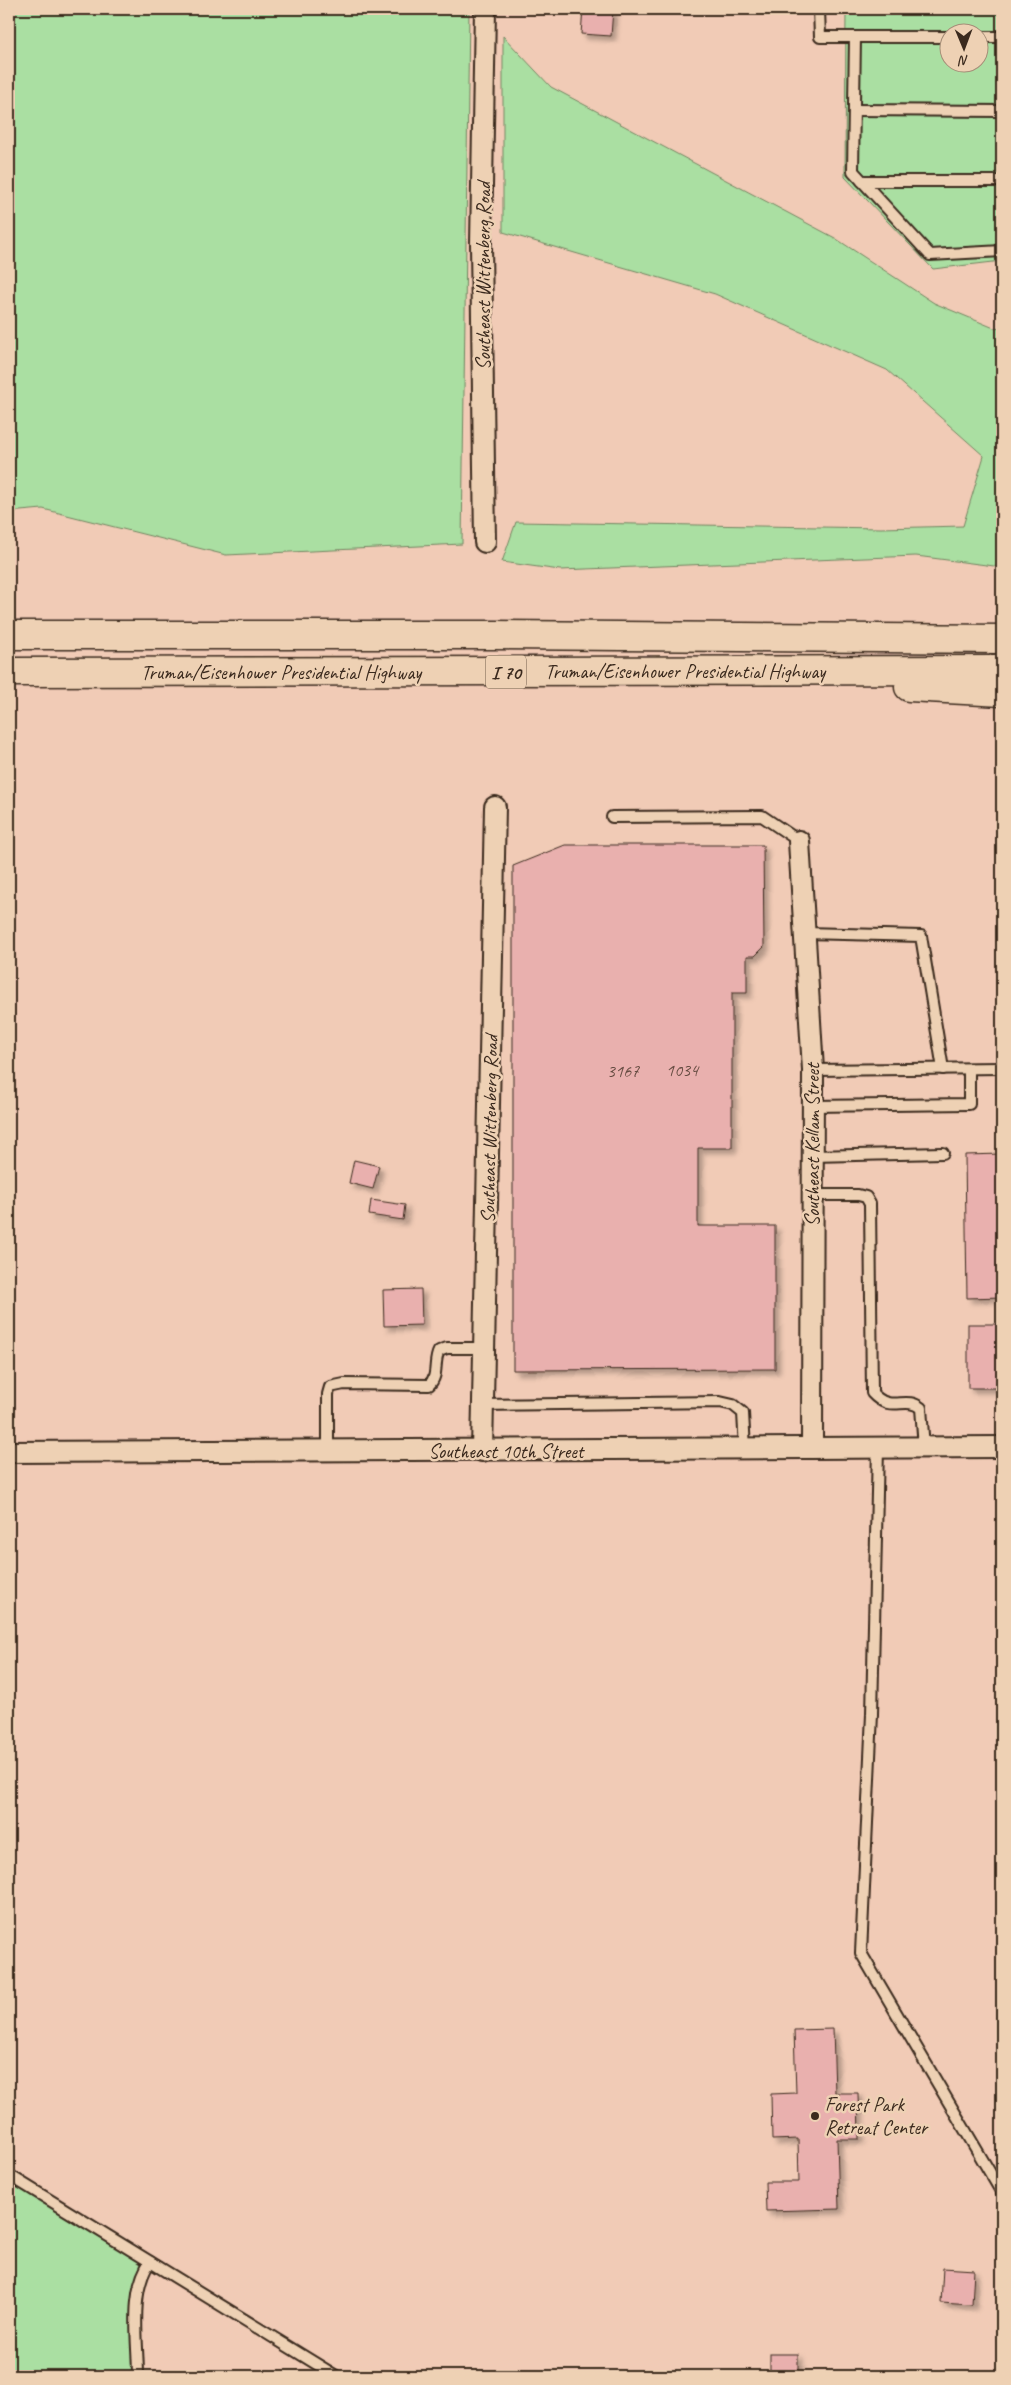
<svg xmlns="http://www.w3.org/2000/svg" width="1011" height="2385" viewBox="0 0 1011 2385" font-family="Caveat,sans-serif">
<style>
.green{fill:#aadfa2;stroke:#728460;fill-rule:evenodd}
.building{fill:#e9b0ae;stroke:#3b2a1e;filter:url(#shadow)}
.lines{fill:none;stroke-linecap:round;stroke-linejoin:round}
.lane-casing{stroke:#3b2a1e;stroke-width:14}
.street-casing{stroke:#3b2a1e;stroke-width:24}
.highway-casing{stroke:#3b2a1e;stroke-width:31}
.lane{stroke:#eed1b4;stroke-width:10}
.street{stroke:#eed1b4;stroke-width:20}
.highway{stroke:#eed1b4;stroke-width:28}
.poi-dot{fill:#3b2a1e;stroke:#eed1b4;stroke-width:2}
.labels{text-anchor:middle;stroke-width:5;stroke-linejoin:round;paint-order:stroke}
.number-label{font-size:18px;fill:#664c42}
.shield{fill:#eed1b4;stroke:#715c4b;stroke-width:1}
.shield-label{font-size:19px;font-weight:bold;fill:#3b2a1e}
.street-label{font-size:20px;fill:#3b2a1e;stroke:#eed1b4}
.poi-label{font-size:20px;fill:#3b2a1e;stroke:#eed1b4;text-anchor:start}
</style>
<defs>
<filter id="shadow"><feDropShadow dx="4.5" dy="4.5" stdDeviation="2.5" flood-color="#0004"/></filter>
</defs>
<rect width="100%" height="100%" fill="#f1cbb6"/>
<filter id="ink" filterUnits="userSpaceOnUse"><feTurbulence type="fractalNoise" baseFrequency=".02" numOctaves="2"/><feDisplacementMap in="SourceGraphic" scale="10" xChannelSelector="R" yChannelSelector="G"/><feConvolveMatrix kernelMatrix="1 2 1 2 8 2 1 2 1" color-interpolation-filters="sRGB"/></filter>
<g filter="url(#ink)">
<!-- green -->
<g class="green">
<path d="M9,9H469L462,544L226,555L43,509L9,512Z"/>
<path d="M846,9H1002V261L933,269L845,177ZM948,32H978V62H948Z"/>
<path d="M503,36L551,87L835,238L934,303L994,328L1002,327V567L916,556L560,570L502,562L516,522L881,528L963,526L984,456L887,370L715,294L503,232Z"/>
<path d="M9,2175L150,2262L140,2280L138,2376H9Z"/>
</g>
<!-- building -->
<g class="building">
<path d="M583,9H613L611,36L581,34Z"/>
<path d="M565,845H763L764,947L755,956H747V993H732V1148H698V1226H775V1369L513,1370V866Z"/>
<path d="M1002,1154V1297L967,1298L965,1155Z"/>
<path d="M354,1160L379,1166L373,1189L349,1183Z"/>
<path d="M371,1200L405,1205L403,1220L369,1215Z"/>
<path d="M421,1289L422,1325L384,1326L383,1290Z"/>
<rect x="968" y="1324" width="34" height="64"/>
<path d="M833,2029L835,2093H858L859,2139H837L839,2209L766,2211L765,2182H799L798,2139L772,2140L771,2094L796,2093L794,2030Z"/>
<path d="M943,2268L974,2270L972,2305L941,2303Z"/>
<rect x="770" y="2354" width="28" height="22"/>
</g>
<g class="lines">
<!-- lane casing -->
<g class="lane-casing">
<g id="lane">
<path d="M819,9L820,37H948"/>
<path d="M855,37L853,171L930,255L1002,251"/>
<path d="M978,37H1002"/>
<path d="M854,110L1002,111"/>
<path d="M862,181H1002"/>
<path d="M612,817L762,816L799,841"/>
<path d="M805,933L921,936L943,1069"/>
<path d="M813,1070L1002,1068"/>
<path d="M812,1106L969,1104V1069"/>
<path d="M812,1156L943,1153"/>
<path d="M812,1195H858L866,1197L870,1204L872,1393C891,1414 905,1395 921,1408L924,1448"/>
<path d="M483,1405L720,1402L733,1405L743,1413L745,1449"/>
<path d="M878,1448L872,1714L861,1953L1002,2193"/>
<path d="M328,1451V1394L330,1387L344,1384L429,1385C439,1376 433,1362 439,1351L447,1348H484"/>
<path d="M9,2175L336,2376"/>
<path d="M138,2376C138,2341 129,2291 150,2262"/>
</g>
</g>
<!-- street casing -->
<g class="street-casing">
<g id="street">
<path d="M485,542L481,244L485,9"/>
<path d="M799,841L813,1070L812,1448"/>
<path d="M482,1451L495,807"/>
<path d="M9,1452L1002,1447"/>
</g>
</g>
<!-- highway casing -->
<g class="highway-casing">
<g id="highway">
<path d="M9,635H496L1002,639"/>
<path d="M9,672L1002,670"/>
<path d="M909,687L1002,692"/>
</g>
</g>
<!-- lane -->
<use href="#lane" class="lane"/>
<!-- street -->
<use href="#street" class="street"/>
<!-- highway -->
<use href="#highway" class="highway"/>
</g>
</g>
<!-- markers -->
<circle class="poi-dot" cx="815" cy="2116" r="5"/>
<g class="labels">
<!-- number labels -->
<g class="number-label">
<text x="682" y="1076">1034</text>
<text x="623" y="1077">3167</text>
</g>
<!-- shield labels -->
<rect class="shield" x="486" y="655.5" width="40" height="33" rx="4"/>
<g class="shield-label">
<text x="506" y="679">I 70</text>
</g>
<!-- street labels -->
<g class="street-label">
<text transform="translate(483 276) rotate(-90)" y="7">Southeast Wittenberg Road</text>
<text x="685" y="678">Truman/Eisenhower Presidential Highway</text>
<text x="281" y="679">Truman/Eisenhower Presidential Highway</text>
<text transform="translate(489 1129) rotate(-89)" y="7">Southeast Wittenberg Road</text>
<text transform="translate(812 1145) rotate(-90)" y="7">Southeast Kellam Street</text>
<text x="506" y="1458">Southeast 10th Street</text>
</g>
<!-- poi labels -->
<g class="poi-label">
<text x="825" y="2111">Forest Park<tspan x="825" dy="23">Retreat Center</tspan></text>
</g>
</g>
<!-- margin -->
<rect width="1011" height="2385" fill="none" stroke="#eed1b4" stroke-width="30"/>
<rect x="15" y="15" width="981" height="2355" fill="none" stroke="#3b2a1e" stroke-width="2" filter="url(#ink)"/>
<!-- north arrow -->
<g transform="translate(964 48) rotate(179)"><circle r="24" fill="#eed1b4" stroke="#a68e78"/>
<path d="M0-4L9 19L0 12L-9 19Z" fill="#3b2a1e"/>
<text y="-8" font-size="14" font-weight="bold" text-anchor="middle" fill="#3b2a1e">N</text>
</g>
</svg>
